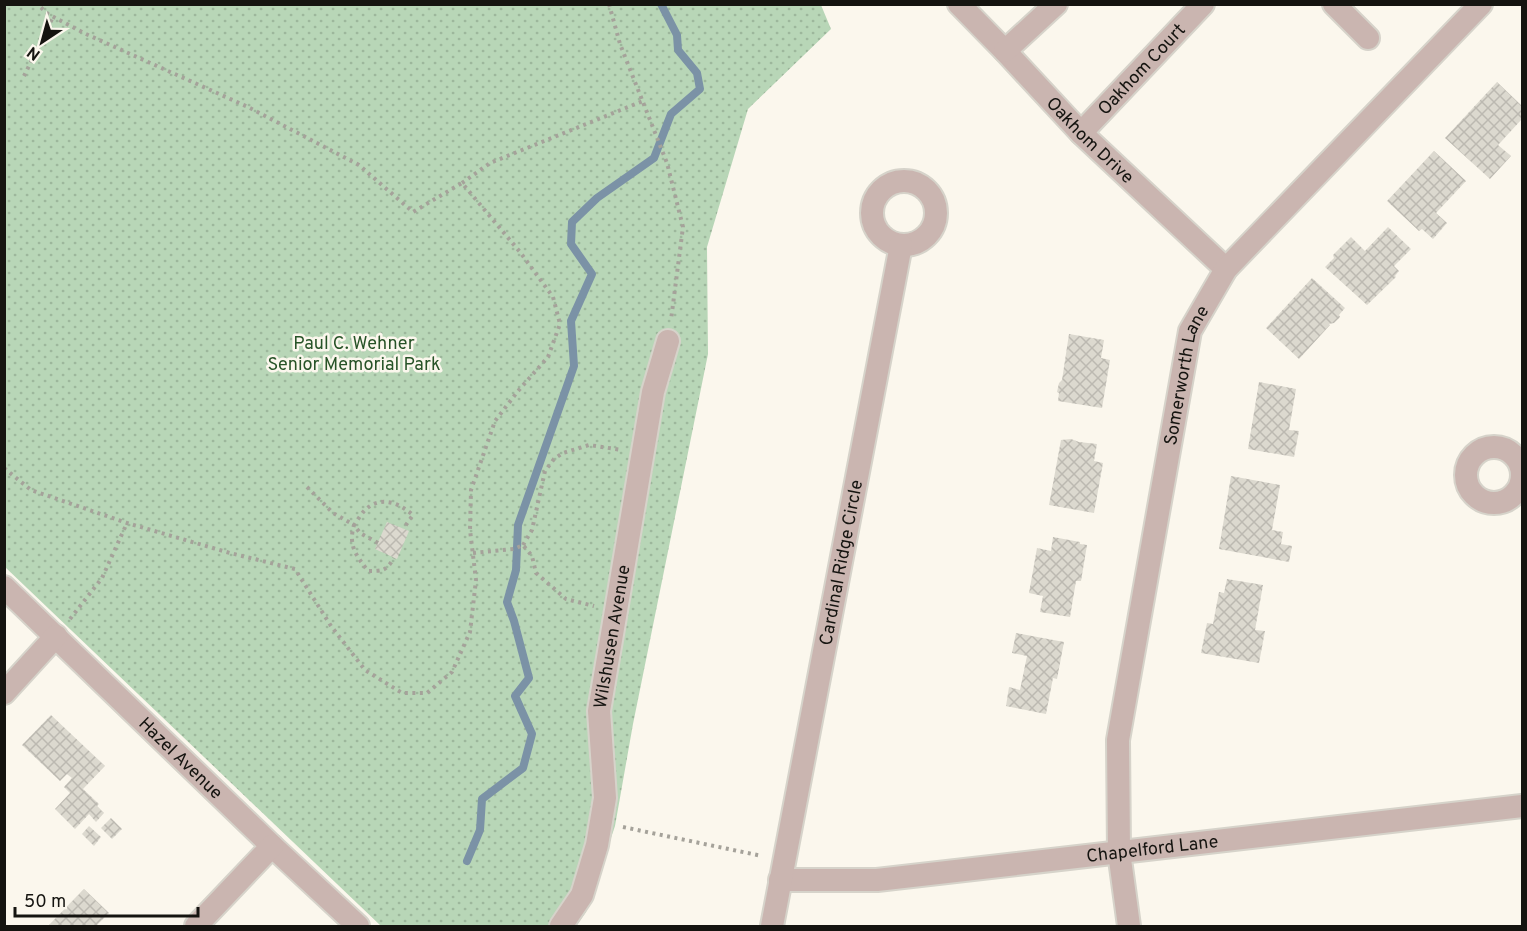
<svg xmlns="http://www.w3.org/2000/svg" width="1527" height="931" viewBox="0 0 1527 931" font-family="Overpass,sans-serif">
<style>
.park{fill:url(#park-dots)}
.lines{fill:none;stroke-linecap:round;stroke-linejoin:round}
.stream{stroke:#7b92a6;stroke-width:8}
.building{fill:url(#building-cross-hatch)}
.minor-casing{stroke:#d6d3ca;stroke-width:26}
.path{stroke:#a5a29a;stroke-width:4;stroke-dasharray:3 4.5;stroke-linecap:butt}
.minor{stroke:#cab5b0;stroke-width:22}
.labels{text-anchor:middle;stroke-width:5;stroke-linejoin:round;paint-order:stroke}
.street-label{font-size:18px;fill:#151410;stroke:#fbf7ed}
.park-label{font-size:18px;fill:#275327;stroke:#fbf7ed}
</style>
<defs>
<pattern id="park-dots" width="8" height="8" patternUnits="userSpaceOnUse" patternTransform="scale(1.5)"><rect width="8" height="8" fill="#b8d6b7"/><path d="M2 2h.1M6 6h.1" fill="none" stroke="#9db79c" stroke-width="1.8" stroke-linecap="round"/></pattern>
<pattern id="building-cross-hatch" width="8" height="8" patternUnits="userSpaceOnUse" patternTransform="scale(1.5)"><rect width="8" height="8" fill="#dcd9cf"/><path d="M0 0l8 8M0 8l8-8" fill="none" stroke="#bcb9b1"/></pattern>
</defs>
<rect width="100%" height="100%" fill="#fbf7ed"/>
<!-- park -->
<path class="park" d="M4,5H821L831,29L748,109L707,247L708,354L633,724L615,826L586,912L576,926H381L5,567Z"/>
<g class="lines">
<!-- stream -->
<path class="stream" d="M467,861L480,830L482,799L523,768L532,734L515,696L529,678L514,621L507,602L516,570L518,525L574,366L571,321L592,274L571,244L572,222L597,198L654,158L671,114L700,89L697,73L678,50L677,35L661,4"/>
</g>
<!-- building -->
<g class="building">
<path d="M1497,82L1522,106V119L1498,145L1511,156L1490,179L1445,138Z"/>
<path d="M1434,151L1466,181L1436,213L1447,223L1433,239L1422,229L1419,231L1387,201Z"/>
<path d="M1388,227L1411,249L1394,266L1399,271L1395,276L1396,277L1367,305L1325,267L1334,258L1333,255L1351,237L1365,251Z"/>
<path d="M1312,278L1345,308L1339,315L1340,317L1334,323L1329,324L1330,325L1299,359L1266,328Z"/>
<path d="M1069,334L1104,340L1101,358L1110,360L1102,408L1058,401L1059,393L1057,392L1059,383L1062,380Z"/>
<path d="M1259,382L1296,389L1289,430L1299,431L1294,457L1248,449Z"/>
<path d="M1071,439L1079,442L1097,444L1094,461L1103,463L1094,513L1049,505L1061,440Z"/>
<path d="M1231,476L1280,485L1272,530L1283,532L1281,544L1292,546L1289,562L1219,549Z"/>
<path d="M387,522L409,531L397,559L375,549Z"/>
<path d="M1053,537L1080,542V544L1087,545L1081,581H1076L1070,617L1040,612L1043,596L1029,593L1037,548L1051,551Z"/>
<path d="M1227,579L1263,585L1255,630L1265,631L1259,663L1201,653L1207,623L1213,624L1219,592L1224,593Z"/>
<path d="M1016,633L1064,642L1057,679L1053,678L1046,714L1006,706L1009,687L1020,690L1027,656L1012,653Z"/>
<path d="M51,715L105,766L83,789L99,804L97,806L104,813L96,822L89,814L75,829L55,809L70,793L64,787L72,778L67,774L60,781L22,745Z"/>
<path d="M111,818L122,829L112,839L101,828Z"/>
<path d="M89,826L101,837L94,846L82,834Z"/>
<path d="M84,889L109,913L96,926H48Z"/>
</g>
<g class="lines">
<!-- minor casing -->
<g class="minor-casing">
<g id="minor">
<path id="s1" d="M959,4L1005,51L1081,133L1226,269"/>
<path d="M1334,4L1368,38"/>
<path d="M1005,51L1056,4"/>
<path id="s2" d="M1081,133L1203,4"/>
<circle cx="904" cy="213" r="32"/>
<circle cx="1494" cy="475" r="28"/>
<path id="s3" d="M4,587L272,846L358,926"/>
<path d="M4,693L56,636"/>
<path id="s4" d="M780,880H877L1522,806"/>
<path d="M196,926L272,846"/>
<path id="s5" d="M561,926L582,895L597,845L605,798L599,711L653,392L668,341"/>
<path id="s6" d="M772,926L901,245"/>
<path id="s7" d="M1129,926L1119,852L1118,740L1190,331L1226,269L1481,4"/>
</g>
</g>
<!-- path -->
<g class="path">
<path d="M609,4L620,44L667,163L683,227L671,320"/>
<path d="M24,76L53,17"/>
<path d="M462,183L490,163L643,101"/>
<path d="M4,468L31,490L127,523L230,553L295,569L331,626L365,670L402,693H427L452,672L470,632L476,580L470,530L471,490L495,421L518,391L548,357L560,324L553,297L520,252L462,183L413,212L359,165L248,107L86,34L48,14L37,4"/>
<path d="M307,487L333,513L354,525C348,546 356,555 368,571C383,571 386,571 394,558"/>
<path d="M378,543L360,533L354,525C357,521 361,514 365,510C381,495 399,503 413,515L403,529"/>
<path d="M523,545L532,530L545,471L554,459L563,453L589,445L622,450"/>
<path d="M473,553L514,549L523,545L532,556L536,573L566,599L594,606"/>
<path d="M70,619L102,578L127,523"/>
<path d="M623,827L762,856"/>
</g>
<!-- minor -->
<use href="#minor" class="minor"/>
</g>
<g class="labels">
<!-- street labels -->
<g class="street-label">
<text dy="6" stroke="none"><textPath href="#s2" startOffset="88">Oakhom Court</textPath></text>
<text dy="6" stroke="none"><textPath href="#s1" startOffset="189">Oakhom Drive</textPath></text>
<text dy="6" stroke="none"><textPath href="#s7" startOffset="558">Somerworth Lane</textPath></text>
<text dy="6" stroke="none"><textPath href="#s6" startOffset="370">Cardinal Ridge Circle</textPath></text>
<text dy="6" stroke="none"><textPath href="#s5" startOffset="300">Wilshusen Avenue</textPath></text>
<text dy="6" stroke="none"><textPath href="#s3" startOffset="246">Hazel Avenue</textPath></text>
<text dy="6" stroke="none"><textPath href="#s4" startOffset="374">Chapelford Lane</textPath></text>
</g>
<!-- park labels -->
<g class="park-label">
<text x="354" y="349">Paul C. Wehner<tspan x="354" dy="21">Senior Memorial Park</tspan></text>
</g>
</g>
<!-- border -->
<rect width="1527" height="931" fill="none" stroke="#151410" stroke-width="12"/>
<!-- north arrow -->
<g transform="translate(42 42) rotate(216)" stroke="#fbf7ed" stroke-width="4.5" paint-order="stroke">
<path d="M0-4.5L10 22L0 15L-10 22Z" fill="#151410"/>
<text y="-9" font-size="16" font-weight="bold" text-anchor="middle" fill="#151410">N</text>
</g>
<!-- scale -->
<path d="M15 907v9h183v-9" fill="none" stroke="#151410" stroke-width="3"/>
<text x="24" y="907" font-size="18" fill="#151410" stroke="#fbf7ed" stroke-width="4.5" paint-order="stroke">50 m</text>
</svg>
